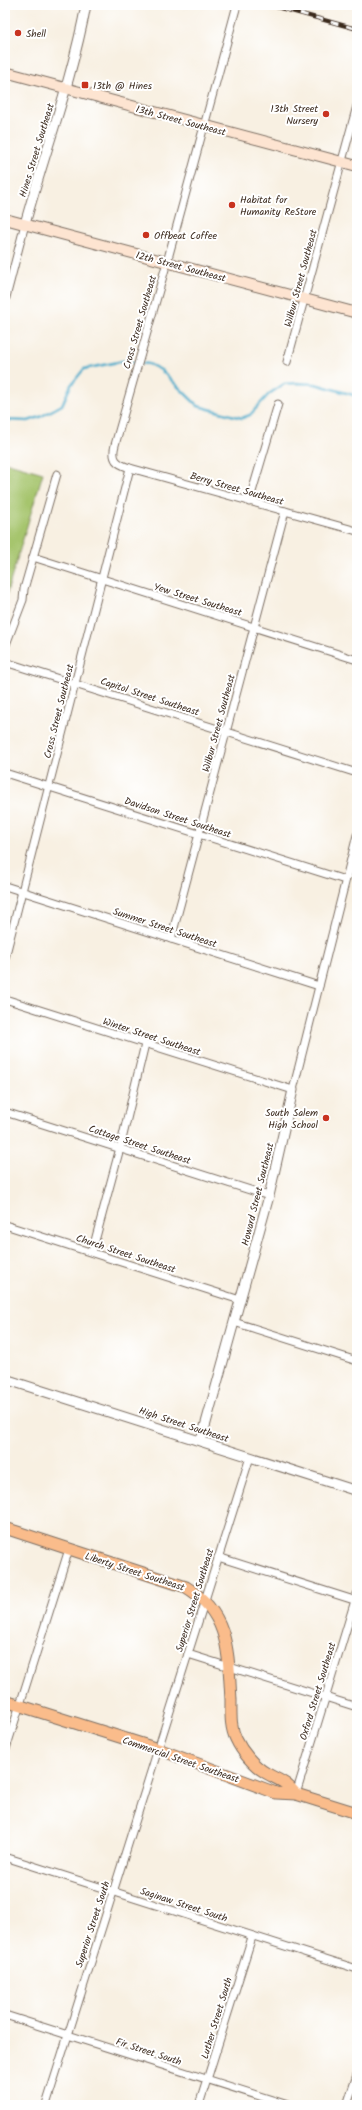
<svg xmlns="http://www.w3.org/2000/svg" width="362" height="2110" viewBox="0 0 362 2110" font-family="Kalam,sans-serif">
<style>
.green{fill:#a6c56d;stroke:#707846}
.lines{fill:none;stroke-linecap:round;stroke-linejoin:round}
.stream{stroke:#4dadcc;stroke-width:2.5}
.minor-casing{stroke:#7d6f63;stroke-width:9}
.tertiary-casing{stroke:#7d6f63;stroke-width:11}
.secondary-casing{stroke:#7d6f63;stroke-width:12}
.primary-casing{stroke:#7d6f63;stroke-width:13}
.minor{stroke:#fff;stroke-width:7}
.tertiary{stroke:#fff;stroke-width:9}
.secondary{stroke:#fde4d1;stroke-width:10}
.primary{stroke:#fabc8b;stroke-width:11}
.rail-casing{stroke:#3b2a1e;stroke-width:4}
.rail{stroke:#fff;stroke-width:2.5;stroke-dasharray:8;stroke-linecap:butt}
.poi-dot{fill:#c8321e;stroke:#fff;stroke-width:1.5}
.labels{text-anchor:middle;stroke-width:4;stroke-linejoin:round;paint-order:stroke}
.poi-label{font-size:10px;fill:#3b2a1e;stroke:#fff;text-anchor:start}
.street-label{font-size:10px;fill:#3b2a1e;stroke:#fff}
</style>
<rect width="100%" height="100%" fill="#fff"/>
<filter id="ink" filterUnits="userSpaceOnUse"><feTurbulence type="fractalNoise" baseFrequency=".025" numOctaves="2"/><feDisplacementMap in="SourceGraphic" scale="8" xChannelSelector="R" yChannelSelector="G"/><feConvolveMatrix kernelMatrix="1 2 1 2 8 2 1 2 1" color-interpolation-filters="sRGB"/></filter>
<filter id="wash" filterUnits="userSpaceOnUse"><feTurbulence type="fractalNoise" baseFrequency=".012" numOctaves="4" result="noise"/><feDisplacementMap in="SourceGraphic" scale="16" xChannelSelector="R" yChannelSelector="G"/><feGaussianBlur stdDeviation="0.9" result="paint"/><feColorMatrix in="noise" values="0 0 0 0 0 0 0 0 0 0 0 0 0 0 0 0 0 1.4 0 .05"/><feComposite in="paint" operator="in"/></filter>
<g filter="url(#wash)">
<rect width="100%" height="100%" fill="#f8f0e2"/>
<!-- green -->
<path class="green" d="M5,462L43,473L5,599Z"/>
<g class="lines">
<!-- stream -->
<path class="stream" d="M5,420L28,421L40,417L62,405L71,385L84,369L123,361L149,364L161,370L198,406L242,418L250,415L269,394L284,384L296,383L315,384L357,396"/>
</g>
</g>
<g filter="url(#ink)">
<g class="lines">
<!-- minor casing -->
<g class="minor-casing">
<g id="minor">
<path d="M237,5L167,262L115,445C111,460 117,464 130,468L357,531"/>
<path d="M5,301L25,224"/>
<path d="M287,362L357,106"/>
<path d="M249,502L278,404"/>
<path d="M33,557L357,660"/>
<path d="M5,647L23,600L24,589L57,474"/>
<path d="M5,662L357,773"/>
<path d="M5,773L345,880"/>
<path d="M5,886L319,986"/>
<path d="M171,939L285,511"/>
<path d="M5,958L130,468"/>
<path d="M5,999L293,1090L357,835"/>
<path d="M5,1112L269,1196"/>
<path d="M5,1225L240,1300"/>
<path d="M92,1252L120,1148L145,1044"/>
<path d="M234,1322L357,1361"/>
<path d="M218,1557L357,1601"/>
<path d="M188,1654L357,1707"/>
<path d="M5,1752L69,1549"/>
<path d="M296,1794L357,1594"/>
<path d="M5,1857L357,1969"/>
<path d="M5,2015L288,2105"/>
<path d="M46,2105L250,1457"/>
<path d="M199,2105L252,1937"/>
<path d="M347,2105L357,2075"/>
</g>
</g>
<!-- tertiary casing -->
<g class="tertiary-casing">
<g id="tertiary">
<path d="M25,224C45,151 72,80 86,5"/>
<path d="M5,1379L357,1491"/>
<path d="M201,1441L269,1196L293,1090"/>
</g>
</g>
<!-- secondary casing -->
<g class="secondary-casing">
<g id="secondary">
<path d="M5,72L357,166"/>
<path d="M5,219L357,313"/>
</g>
</g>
<!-- primary casing -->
<g class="primary-casing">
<g id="primary">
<path d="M5,1528L186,1587C230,1614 228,1653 231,1700C231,1713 230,1727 236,1739C242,1752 254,1766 266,1773C280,1781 285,1781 296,1794"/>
<path d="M5,1701L158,1749L276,1793L296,1794L357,1813"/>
</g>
</g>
<!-- minor -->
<use href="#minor" class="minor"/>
<!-- tertiary -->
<use href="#tertiary" class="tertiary"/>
<!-- secondary -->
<use href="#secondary" class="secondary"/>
<!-- primary -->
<use href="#primary" class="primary"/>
<!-- rail casing -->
<g class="rail-casing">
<path id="rail" d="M269,5L357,29"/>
</g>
<!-- rail -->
<use href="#rail" class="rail"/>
</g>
</g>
<!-- markers -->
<g class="poi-dot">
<circle cx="18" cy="33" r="4"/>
<rect x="81" y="81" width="8" height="8" rx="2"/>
<circle cx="326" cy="114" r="4"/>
<circle cx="232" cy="205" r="4"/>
<circle cx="146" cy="235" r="4"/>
<circle cx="326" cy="1118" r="4"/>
</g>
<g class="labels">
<!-- poi labels -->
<g class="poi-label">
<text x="26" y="37">Shell</text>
<text x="93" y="89">13th @ Hines</text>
<text x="318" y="112" text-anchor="end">13th Street<tspan x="318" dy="12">Nursery</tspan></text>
<text x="240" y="203">Habitat for<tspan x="240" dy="12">Humanity ReStore</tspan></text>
<text x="154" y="239">Offbeat Coffee</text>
<text x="318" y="1116" text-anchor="end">South Salem<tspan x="318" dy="12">High School</tspan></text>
</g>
<!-- street labels -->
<g class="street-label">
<text transform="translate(181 120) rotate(15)" y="4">13th Street Southeast</text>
<text transform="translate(36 150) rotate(-73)" y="4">Hines Street Southeast</text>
<text transform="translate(181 266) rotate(15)" y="4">12th Street Southeast</text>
<text transform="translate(300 278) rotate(-75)" y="4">Wilbur Street Southeast</text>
<text transform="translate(139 322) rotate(-74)" y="4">Cross Street Southeast</text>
<text transform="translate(237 488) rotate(16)" y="4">Berry Street Southeast</text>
<text transform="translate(198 599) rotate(17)" y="4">Yew Street Southeast</text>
<text transform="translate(150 696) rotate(18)" y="4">Capitol Street Southeast</text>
<text transform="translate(58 711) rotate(-76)" y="4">Cross Street Southeast</text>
<text transform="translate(218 723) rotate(-75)" y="4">Wilbur Street Southeast</text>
<text transform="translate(178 817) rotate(18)" y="4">Davidson Street Southeast</text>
<text transform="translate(165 927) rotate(18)" y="4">Summer Street Southeast</text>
<text transform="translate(152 1036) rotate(18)" y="4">Winter Street Southeast</text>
<text transform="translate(140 1144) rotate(18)" y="4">Cottage Street Southeast</text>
<text transform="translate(257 1194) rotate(-76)" y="4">Howard Street Southeast</text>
<text transform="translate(126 1253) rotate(18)" y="4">Church Street Southeast</text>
<text transform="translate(184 1424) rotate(18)" y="4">High Street Southeast</text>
<text transform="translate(135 1571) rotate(18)" y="4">Liberty Street Southeast</text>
<text transform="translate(194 1600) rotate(-73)" y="4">Superior Street Southeast</text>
<text transform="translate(317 1691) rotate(-73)" y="4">Oxford Street Southeast</text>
<text transform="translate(181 1759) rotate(19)" y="4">Commercial Street Southeast</text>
<text transform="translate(184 1904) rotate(18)" y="4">Saginaw Street South</text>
<text transform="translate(92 1924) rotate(-72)" y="4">Superior Street South</text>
<text transform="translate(216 2018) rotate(-73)" y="4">Luther Street South</text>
<text transform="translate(149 2051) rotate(18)" y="4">Fir Street South</text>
</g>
</g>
<!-- margin -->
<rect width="362" height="2110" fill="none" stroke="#fff" stroke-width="20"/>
</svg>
